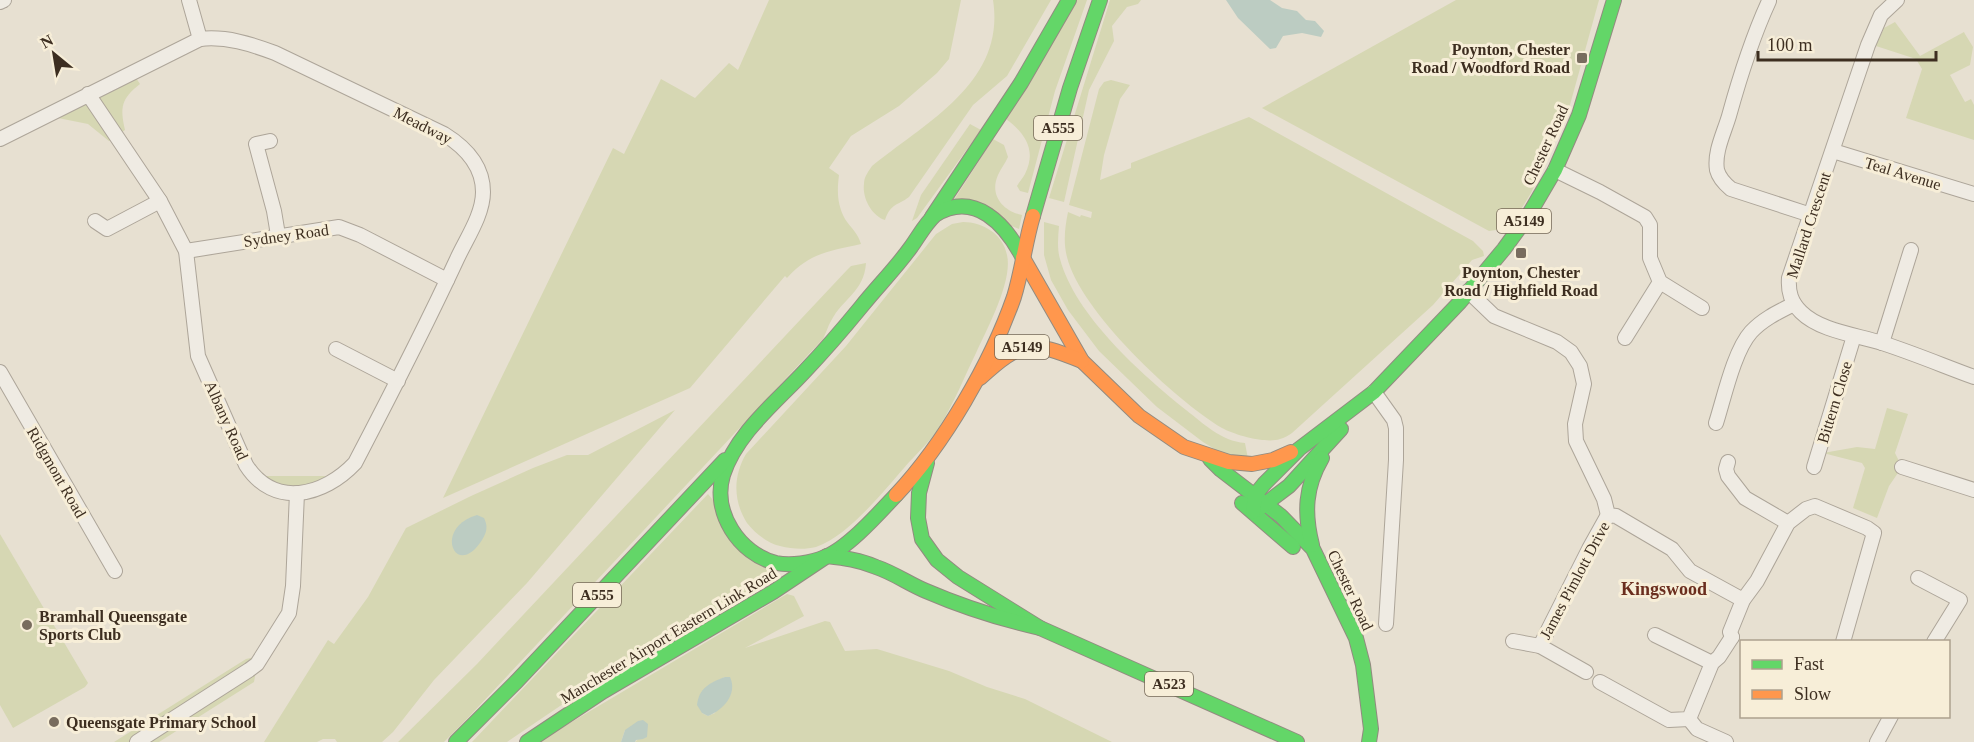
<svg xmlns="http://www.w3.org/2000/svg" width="1974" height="742" viewBox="0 0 1974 742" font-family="Georgia,serif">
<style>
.green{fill:#d6d7b3;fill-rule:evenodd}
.water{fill:#bcccc2}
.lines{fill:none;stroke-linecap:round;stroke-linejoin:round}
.street-casing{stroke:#ada599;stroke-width:16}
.fast-casing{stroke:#928b80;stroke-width:16}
.slow-casing{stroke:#928b80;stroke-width:16}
.street{stroke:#efebe3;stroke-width:14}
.fast{stroke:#63d668;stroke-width:14}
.slow{stroke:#ff974d;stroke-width:14}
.poi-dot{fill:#786c5e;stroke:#f7eed8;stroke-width:2}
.labels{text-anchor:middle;stroke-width:6;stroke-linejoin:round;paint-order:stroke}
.shield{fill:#f7eed8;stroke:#756857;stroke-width:1.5}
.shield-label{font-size:15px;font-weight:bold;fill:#3d2e20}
.poi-label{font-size:16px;font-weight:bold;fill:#3d2e20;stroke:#f7eed8;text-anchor:start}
.street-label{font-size:16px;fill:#3d2e20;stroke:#f7eed8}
.neighbourhood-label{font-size:18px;font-weight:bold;fill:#6b2e1e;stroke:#f7eed8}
</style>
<rect width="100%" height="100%" fill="#e7e0d1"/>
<!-- green -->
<g class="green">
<path d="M769,0H961L949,59L937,73L899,106L851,136L829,168L839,175C837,191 837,204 845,219C851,228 858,233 861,244C830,251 809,253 787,278L785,276L690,388L443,498L613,148L624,154L661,79L695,98L729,63L738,70Z"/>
<path d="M993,0H1051L1007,76L973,105L909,197C897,206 891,203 885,220C872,216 862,198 864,184C864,177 868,172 872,166C926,122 1006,82 993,0Z"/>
<path d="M1073,0H1087L1055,91L1028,193L1020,191L1017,186C1019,182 1023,178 1025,174C1037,150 1025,133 1006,119Z"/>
<path d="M1110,0H1141L1138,4L1127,7L1112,26L1114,41L1089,90L1064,202L1049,198Z"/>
<path d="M1456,0H1599L1568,112L1531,193L1515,219L1503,229L1489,231L1262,108Z"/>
<path d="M1895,22L1920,56L1964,32L1965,34L1973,47L1970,65L1950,75L1965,102L1971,99L1974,105V140L1906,118L1922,69L1916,59L1876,46L1884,28Z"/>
<path d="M132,72L140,84C121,99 120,107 125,130L109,141L88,124L58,118Z"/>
<path d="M1111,80L1130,85L1120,99L1104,155L1100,180L1131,168V163L1249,117L1473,241L1483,251L1484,256L1472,260L1433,305L1292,433C1289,435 1284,438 1280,439C1266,444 1235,435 1222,428C1175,400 1080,311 1067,257C1063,242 1065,227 1068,212L1080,217L1081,215L1091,218L1092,212L1069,205L1099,89L1104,82Z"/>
<path d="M970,124L981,130L917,218L912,221L921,195Z"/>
<path d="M993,139L1004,145L1008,157C1005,164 1001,168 998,175C989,195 1003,211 1022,215L1019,229L952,203Z"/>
<path d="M963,222C983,222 1003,234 1007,255C1013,281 987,329 976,353C964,377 954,404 939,427C930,442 915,455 904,468C882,493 848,536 816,547C804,550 792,549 780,546C767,543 755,533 747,523C733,501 733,476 746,454L846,346L936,234L952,224Z"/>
<path d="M1044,222L1059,226C1058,237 1057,249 1060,259C1075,315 1141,374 1186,410C1204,424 1221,441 1245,443L1248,459L1221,453L1203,442L1157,407L1099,351L1068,310L1051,280L1044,255Z"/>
<path d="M866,263C864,292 843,298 831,321C828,326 826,333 823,339L464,722L444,742H398L477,664L847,270L851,266Z"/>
<path d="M1887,408L1908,414L1895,453L1902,467L1889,486L1877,518L1853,508L1865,468L1862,463L1823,453L1857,447L1875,449Z"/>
<path d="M675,410L527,583L434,680L393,732L382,742H337L335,739H323L317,742H264L328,640L334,644L368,597L406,528L471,496L533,468L567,455H588Z"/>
<path d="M264,476H325L333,482L283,492Z"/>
<path d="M708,494L770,570L777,575L619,666L507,742H472Z"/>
<path d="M0,534L88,683L85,687L13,728L0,705Z"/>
<path d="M787,594L794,596L804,616L745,648L825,621L830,622L845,651L877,649L949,671L987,687L1025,699L1112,742H635L639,738L625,730L621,742H538ZM725,677L715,713L708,716L702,713L709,685Z"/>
<path d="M263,655L257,665L254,682L159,742H114L246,659Z"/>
</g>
<!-- water -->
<g class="water">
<path d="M1226,0H1270L1282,8L1297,11L1306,20L1315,21L1324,31L1321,37L1302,33L1283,36L1276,48L1270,49L1238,18Z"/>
<path d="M477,515L484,518C488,526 487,532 482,540C456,581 432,528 477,515Z"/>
<path d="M725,677H730C738,694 723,710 708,716L702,713L697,705C699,688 709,683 725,677Z"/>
<path d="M643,720L648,724L647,737L643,739L636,740L635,742H621L625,730L638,721Z"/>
</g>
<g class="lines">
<!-- street casing -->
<g class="street-casing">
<g id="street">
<path d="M189,0L200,39"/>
<path d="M1897,0L1881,15L1868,45L1789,278C1788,292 1791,302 1801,312C1820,331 1857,335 1882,343C1913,353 1944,366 1974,377"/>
<path d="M1769,1C1752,38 1740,76 1729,116C1724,133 1714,152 1717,170C1719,178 1725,184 1731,189L1811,215"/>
<path d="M0,2L4,0"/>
<path d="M0,139L200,39C226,36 251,44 275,53L444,134C465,147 483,165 483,192C483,215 466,239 457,259C425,328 390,396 355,463C324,496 274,509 246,465L198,356L186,251L160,201L88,94"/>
<path d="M270,141L256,144L274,211L278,235"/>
<path d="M1833,151L1974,194"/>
<path d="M1555,170L1600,192L1645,217L1650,225V258L1660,282L1702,308"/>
<path d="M95,221L107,229L160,201"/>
<path d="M186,251L339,227L360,235L447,280"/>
<path d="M1468,291L1494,316L1557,342L1571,352L1580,366L1584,384L1575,424L1576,441L1604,499L1608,515L1616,516L1672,549L1690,571L1743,600"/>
<path d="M1625,338L1660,282"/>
<path d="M1882,343L1911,250"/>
<path d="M336,349L398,381"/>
<path d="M0,372L115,571"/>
<path d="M1374,392L1394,420L1396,428V460L1386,624"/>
<path d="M1716,423C1724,398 1734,351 1751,332C1763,319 1778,312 1794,304"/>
<path d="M1728,462L1726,469L1728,476L1745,498L1788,523"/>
<path d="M1814,467L1854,336"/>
<path d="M1902,467L1974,490"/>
<path d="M1918,578L1960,600L1934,642"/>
<path d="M1655,635L1712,663"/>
<path d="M1732,637L1730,632L1743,600L1757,581L1788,523L1806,509L1815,506L1867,528L1874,533L1843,642"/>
<path d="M1513,641L1540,646"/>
<path d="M1586,672L1540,646L1589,549L1608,515"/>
<path d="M1600,682L1669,720L1689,719L1712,663L1719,657L1732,637"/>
<path d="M1689,719L1697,729L1726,742"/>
<path d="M137,742L249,670L257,664L289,613L293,586L297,493"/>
<path d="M1877,742L1891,716"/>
</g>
</g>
<!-- fast casing -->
<g class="fast-casing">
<g id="fast">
<path d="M1033,216L1070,88L1100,0"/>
<path d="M932,217L1021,83L1069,0"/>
<path d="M1210,459L1221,470L1281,516L1313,549L1356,638L1363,665L1371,729L1369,742"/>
<path d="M927,463L919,493L918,518L922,539L937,560L958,577L1040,628L1297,742"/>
<path d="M896,495C879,513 848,548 825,557C811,563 791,566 776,563C739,554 712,512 723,475C736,434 776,402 804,372C824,351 843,329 861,307C877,287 896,268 911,247C919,236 925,224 935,215C975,190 1006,225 1023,258"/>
<path d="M1242,503L1293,547"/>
<path d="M1256,511L1289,486L1341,429"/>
<path d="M1253,512L1255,495L1264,484L1299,449L1374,392L1460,302L1504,249L1528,216L1555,170L1579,115L1614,0"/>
<path d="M1312,545C1304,513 1305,487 1322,458"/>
<path d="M456,742L517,681L725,460"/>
<path d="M527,742L602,692L773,592L827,556C844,558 860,560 876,567C894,573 909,584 926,591C963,607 1001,619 1040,628"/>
</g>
</g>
<!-- slow casing -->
<g class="slow-casing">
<g id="slow">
<path d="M1023,258L1082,361L1139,416L1184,447L1229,462L1252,464L1273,460L1291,452"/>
<path d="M980,378C1022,340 1030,340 1082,361"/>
<path d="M896,495C944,444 991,363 1014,297C1022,271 1025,243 1033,216"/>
</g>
</g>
<!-- street -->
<use href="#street" class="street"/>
<!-- fast -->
<use href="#fast" class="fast"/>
<!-- slow -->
<use href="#slow" class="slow"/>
</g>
<!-- markers -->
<g class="poi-dot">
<rect x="1576" y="52" width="12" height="12" rx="3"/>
<rect x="1515" y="247" width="12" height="12" rx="3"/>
<circle cx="27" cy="625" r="6"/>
<circle cx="54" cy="722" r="6"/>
</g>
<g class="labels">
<!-- shield labels -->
<g class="shield">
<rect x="1034" y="116" width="48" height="24" rx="4.5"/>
<rect x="1497" y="209" width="54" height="24" rx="4.5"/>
<rect x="995" y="335" width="54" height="24" rx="4.5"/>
<rect x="573" y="583" width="48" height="24" rx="4.5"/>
<rect x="1145" y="672" width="48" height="24" rx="4.5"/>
</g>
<g class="shield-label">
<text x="1058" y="133">A555</text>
<text x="1524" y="226">A5149</text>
<text x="1022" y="352">A5149</text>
<text x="597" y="600">A555</text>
<text x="1169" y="689">A523</text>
</g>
<!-- poi labels -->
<g class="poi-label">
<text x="1570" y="55" text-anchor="end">Poynton, Chester<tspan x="1570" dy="18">Road / Woodford Road</tspan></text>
<text x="1521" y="278" text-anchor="middle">Poynton, Chester<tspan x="1521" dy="18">Road / Highfield Road</tspan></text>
<text x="39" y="622">Bramhall Queensgate<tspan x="39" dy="18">Sports Club</tspan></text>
<text x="66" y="728">Queensgate Primary School</text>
</g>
<!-- street labels -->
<g class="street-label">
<text transform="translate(423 125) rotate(27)" y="6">Meadway</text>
<text transform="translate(1545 145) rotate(-65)" y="6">Chester Road</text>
<text transform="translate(1903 173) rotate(17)" y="6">Teal Avenue</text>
<text transform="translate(1808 225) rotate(-72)" y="6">Mallard Crescent</text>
<text transform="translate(286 235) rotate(-8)" y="6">Sydney Road</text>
<text transform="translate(1834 402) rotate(-73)" y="6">Bittern Close</text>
<text transform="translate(227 420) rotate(66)" y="6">Albany Road</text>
<text transform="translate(57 472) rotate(60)" y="6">Ridgmont Road</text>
<text transform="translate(1574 580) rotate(-62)" y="6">James Pimlott Drive</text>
<text transform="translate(1351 590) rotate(65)" y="6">Chester Road</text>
<text transform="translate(668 635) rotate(-31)" y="6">Manchester Airport Eastern Link Road</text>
</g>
<!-- neighbourhood labels -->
<g class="neighbourhood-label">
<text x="1664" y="595">Kingswood</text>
</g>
</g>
<!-- legend -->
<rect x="1740" y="640" width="210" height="78" fill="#f7eed8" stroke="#ada18e" stroke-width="1.5"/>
<rect x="1752" y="660" width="30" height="9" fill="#63d668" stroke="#ada18e" stroke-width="1.5"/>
<text x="1794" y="670" font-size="18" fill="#3d2e20">Fast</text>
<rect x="1752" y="690" width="30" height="9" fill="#ff974d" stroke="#ada18e" stroke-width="1.5"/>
<text x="1794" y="700" font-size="18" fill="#3d2e20">Slow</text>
<!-- north arrow -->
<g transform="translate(54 54) rotate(330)" stroke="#f7eed8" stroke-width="4.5" paint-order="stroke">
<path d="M0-4.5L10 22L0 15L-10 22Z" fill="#3d2e20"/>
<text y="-9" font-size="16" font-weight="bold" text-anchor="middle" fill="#3d2e20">N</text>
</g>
<!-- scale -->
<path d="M1758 51v9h178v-9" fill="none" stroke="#3d2e20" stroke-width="3"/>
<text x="1767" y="51" font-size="18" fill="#3d2e20" stroke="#f7eed8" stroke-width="4.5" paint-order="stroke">100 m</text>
</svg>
